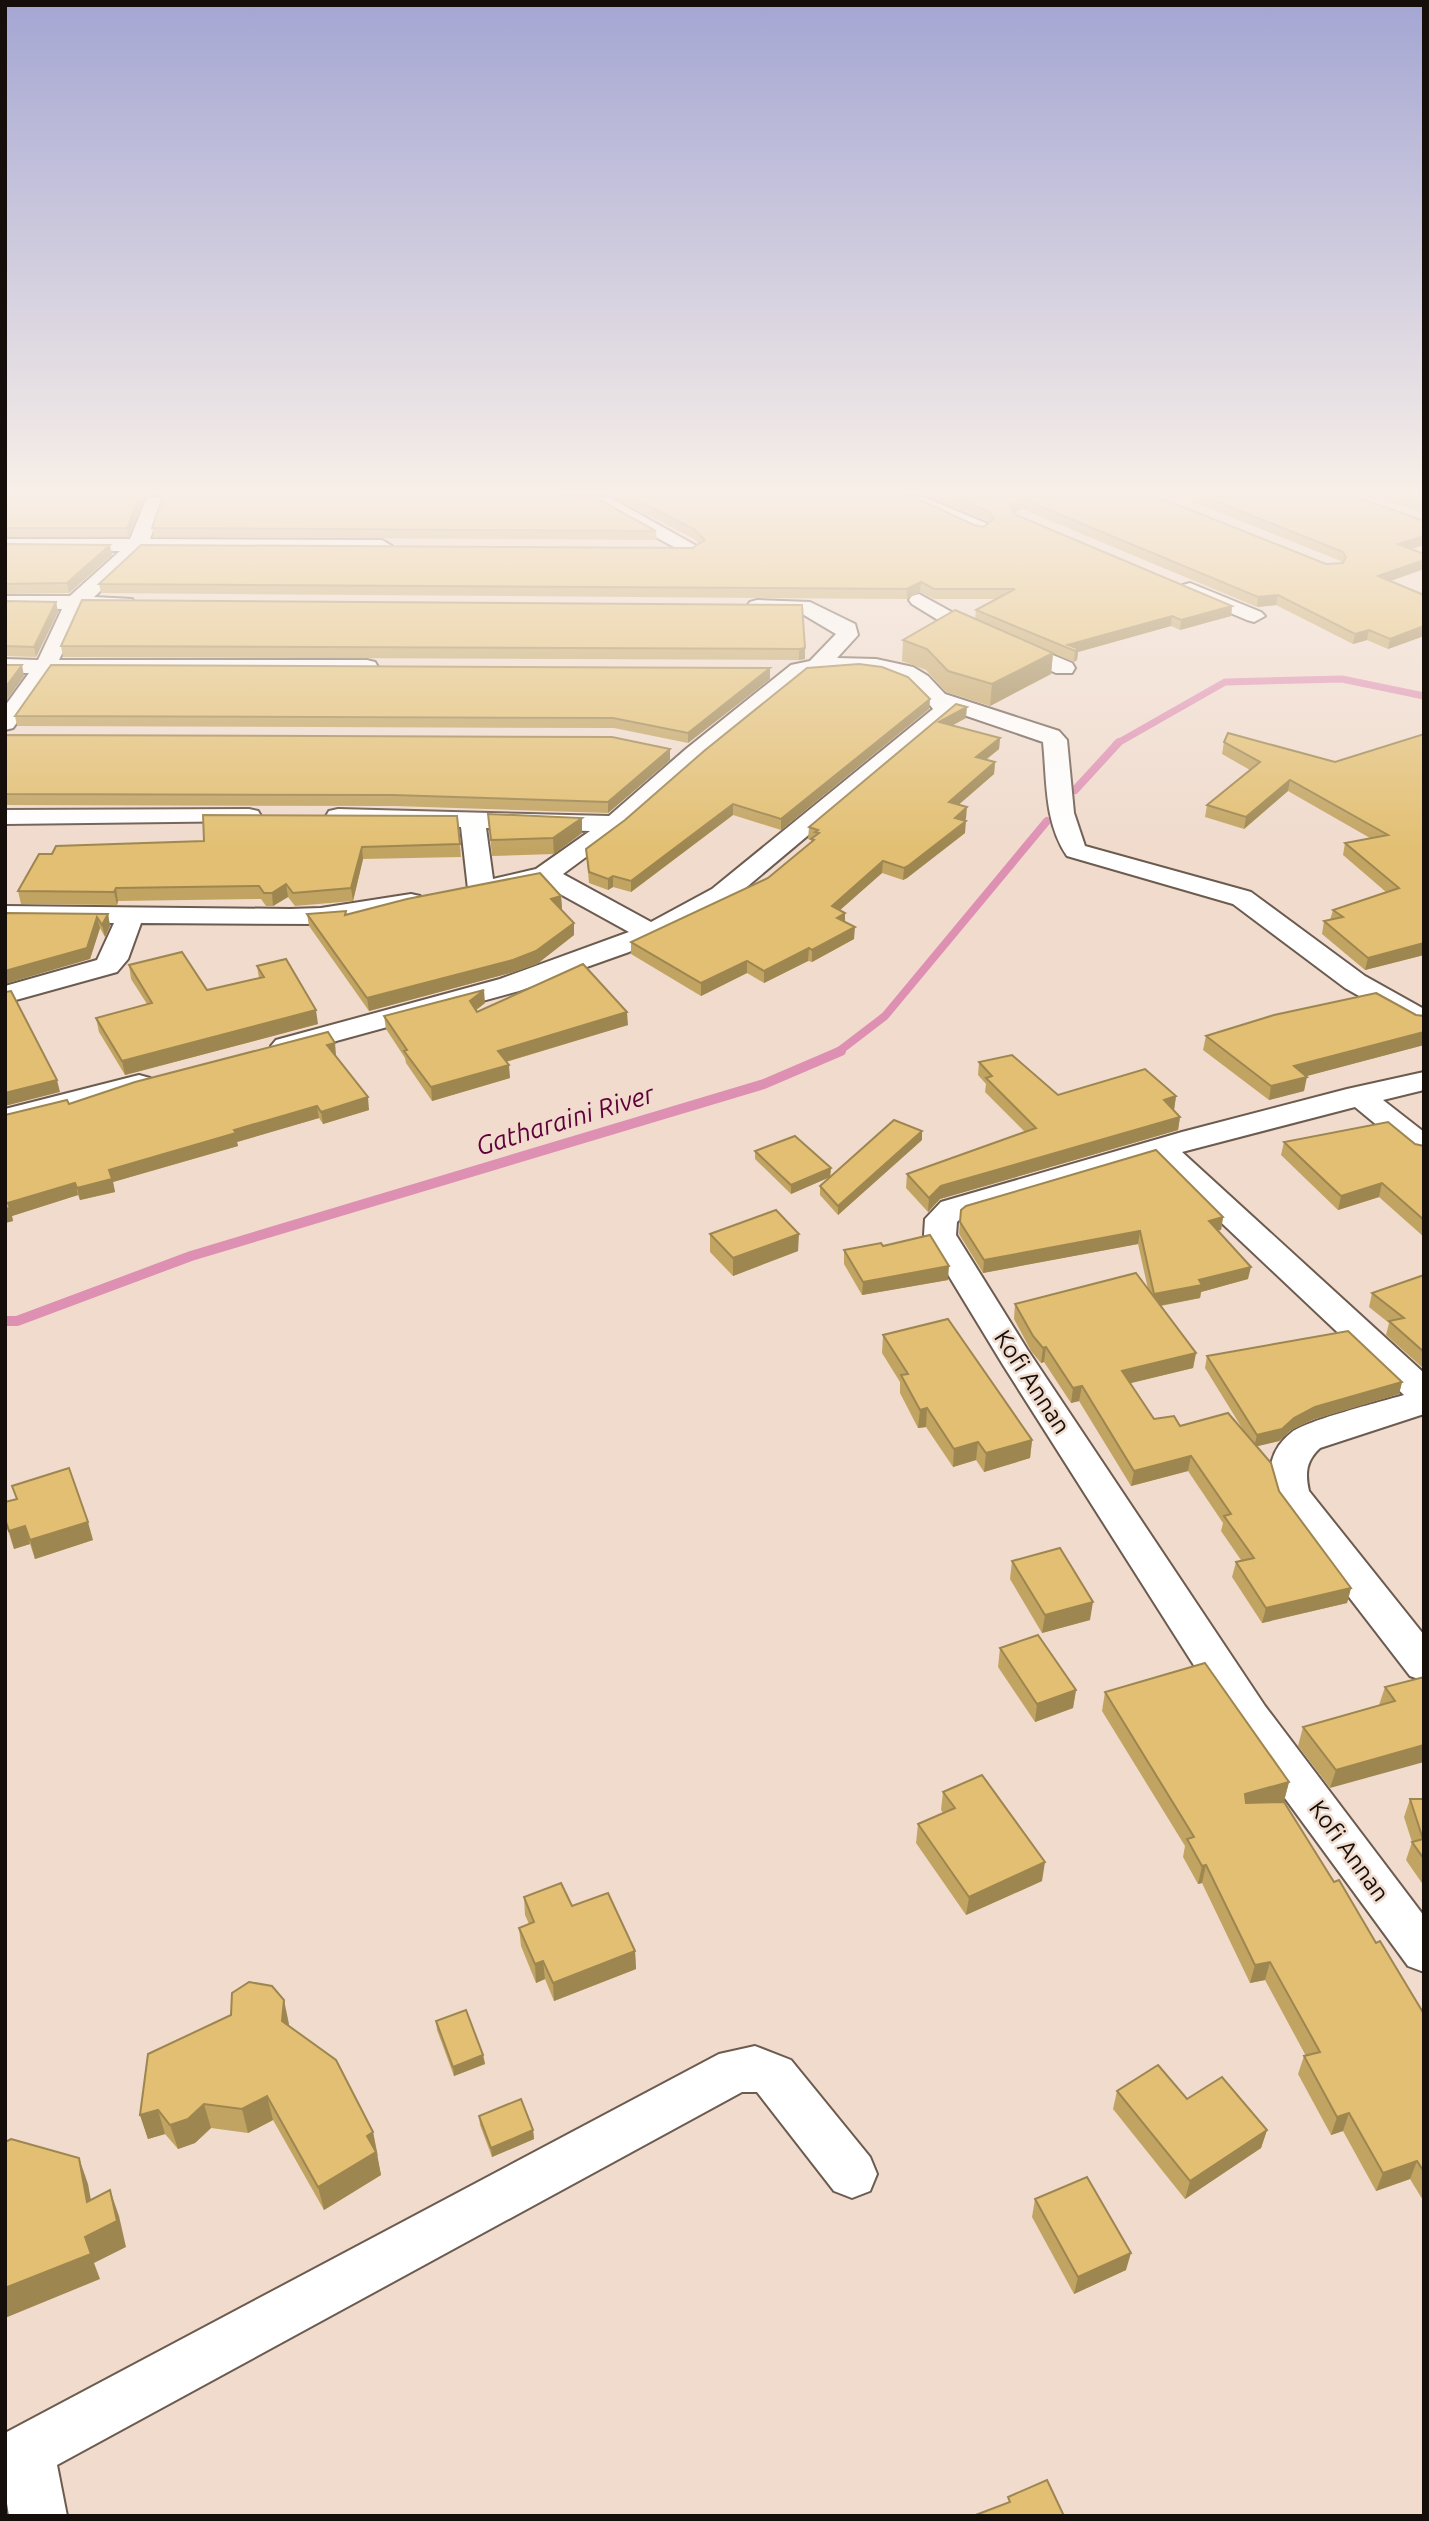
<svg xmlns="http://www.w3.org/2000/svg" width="1429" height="2521" viewBox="0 0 1429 2521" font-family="Ubuntu,sans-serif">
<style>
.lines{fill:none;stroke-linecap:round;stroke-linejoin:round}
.stream-far2{stroke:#de90b3;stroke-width:7}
.stream-far1{stroke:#de90b3;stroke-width:8}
.stream{stroke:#de90b3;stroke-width:10}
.street-casing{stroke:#6c5b4f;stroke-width:4}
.street{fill:#fff;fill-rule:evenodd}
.wall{fill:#c2a462}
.shaded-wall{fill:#9e8650}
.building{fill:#e2bf72;stroke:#9e8650;stroke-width:2}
.labels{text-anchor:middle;stroke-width:5;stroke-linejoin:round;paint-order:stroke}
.street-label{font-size:24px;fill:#150e0a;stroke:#f0dbcd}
.water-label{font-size:26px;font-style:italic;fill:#60003b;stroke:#f0dbcd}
</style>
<rect width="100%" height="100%" fill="#f0dbcd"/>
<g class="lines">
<!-- stream-far2 -->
<path class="stream-far2" d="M1116,744L1225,682L1342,679L1424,696"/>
<!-- stream-far1 -->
<g class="stream-far1">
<path d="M1075,790L1119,742"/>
<path d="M838,1052L885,1016L1047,821"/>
</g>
<!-- stream -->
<path class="stream" d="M5,1321H17L191,1256L764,1084L841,1051"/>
<!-- street casing -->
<g class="street-casing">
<g id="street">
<path d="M147,497H165L150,539L382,540L392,546L382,552L143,551L94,597L132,599L135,603L132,607L83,609L59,660H367L375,662L378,667L375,672L52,673L13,728L5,730V706L29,673H5V659L38,660L62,609L5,608V596H70L120,551H5V539H130Z"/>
<path d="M558,497H609L702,549L699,553H685L597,505L567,503Z"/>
<path d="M899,497H923L988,524L991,528L981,534L974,532Z"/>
<path d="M1190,583L1261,612L1265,616L1254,622L1247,620L1183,593L1180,589L1183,585Z"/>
<path d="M919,594L957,615L1072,663L1075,668L1072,673H1056L943,623L912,604L909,600L912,596Z"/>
<path d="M757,600L810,602L855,624L858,635L837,658L876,659L913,667L928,676L945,694L1059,731L1067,740L1074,813L1085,846L1251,892L1365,976L1424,1009V1030L1414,1027L1345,988L1233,904L1067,856C1044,822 1047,781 1043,742L955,712L730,901L681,928L629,952L519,991L296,1052L286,1055L276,1052L271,1046L276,1040L500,979L629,932L542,884L481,897L472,895L468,889L461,827L338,823L329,821L326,816L329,811L338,809L609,816L686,749L791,665L810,661L836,634L799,612L750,610L747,606L750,602ZM841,671C885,671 905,672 933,709L712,889L651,922L563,874L624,829L702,759L806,675ZM486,828L590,831L536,869L493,879Z"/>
<path d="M249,809L258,811L261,816L258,821L5,824V810Z"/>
<path d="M411,894L420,896L424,902L420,908L321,924L141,923L128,959L117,972L5,1003V986L97,960L114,923L5,922V906L290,909L321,908Z"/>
<path d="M1424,1072V1090L1383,1100L1424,1132V1157L1413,1155L1355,1107L1182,1152L1424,1373V1414L1320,1448C1306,1461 1305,1473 1309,1491L1424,1635V1681L1410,1676L1278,1505C1264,1480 1268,1450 1292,1432C1308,1420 1380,1402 1404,1395L1155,1160L963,1216L957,1222L956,1235L1027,1349L1265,1706L1424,1916V1972L1408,1966L1235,1730L1003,1365L924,1235L925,1219L941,1202L1182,1132L1347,1089Z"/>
<path d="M139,1075L150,1078L154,1084L150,1090L5,1127V1109Z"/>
<path d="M755,2046L791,2060L870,2157L877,2174L870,2191L852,2198L834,2191L757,2092H742L57,2465L67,2516H9L5,2491V2433L719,2054Z"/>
</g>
</g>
<!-- street -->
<use href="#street" class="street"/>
</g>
<!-- wall -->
<g class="wall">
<path d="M5,497H145L128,537H5Z"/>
<path d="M613,497H914L974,525L983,527L990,522H989L929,497H1158L1326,564L1342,563L1341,561L1180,497H1357L1424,521V545L1411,549L1424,569L1390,581L1424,595V636L1388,649L1367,640L1353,644L1276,605L1257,607L1022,509L1013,513L1014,514L1232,606L1231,616L1180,630L1171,626L1078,652L1077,660L1074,662L1053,653L1051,674L990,706L946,692L926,670L902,661L903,640L975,619L976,610L996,599H934L920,592L907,599L101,593L99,584L692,548L699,543L694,539Z"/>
<path d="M1379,497H1424V514Z"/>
<path d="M152,528L656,531L657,540L154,537Z"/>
<path d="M5,544L112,555L69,593L5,594Z"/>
<path d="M5,601L56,602L58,612L36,657L5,656Z"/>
<path d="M61,646L805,648V659L799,660L63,657Z"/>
<path d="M770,668V679L688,743L614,728L17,726L15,716Z"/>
<path d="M930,699L929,709L781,830L733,815L631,892L613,887L608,890L589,883L586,849Z"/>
<path d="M956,704L966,718L953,725L1000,738L999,749L986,760L995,762L994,774L958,805L966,819L964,820L965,833L907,878L903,880L882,873L840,910L854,939L812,962L808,961L764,983L747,973L701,996L631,954V942L768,878L811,842V840L808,839L809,827Z"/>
<path d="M1424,734V955L1365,970L1322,934L1324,921L1330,920L1333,910L1386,892L1343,855L1345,843L1370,838L1288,791L1244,829L1205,817L1207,805L1250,770L1222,754L1224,742L1335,762Z"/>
<path d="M5,735L670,749V760L608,813L394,806L5,805Z"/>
<path d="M488,814L582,818V833L554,854L492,856Z"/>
<path d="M460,844L461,857L363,859L353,901L295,906L288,897L273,906H266L261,899L118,901L117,905L21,904L18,891L52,854Z"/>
<path d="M561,896L562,909H560L574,935L537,964L514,972L369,1011L309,926L307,914H347Z"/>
<path d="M108,914L110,926L105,937L100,928L90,959L5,916Z"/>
<path d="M129,965L207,990L259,978L257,966L318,1024L125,1075L99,1032L96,1018L147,1004L131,979Z"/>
<path d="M485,1003L476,1010L477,1012L628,1025L506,1062L510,1078L432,1101L406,1063L405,1058L386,1029L384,1016Z"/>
<path d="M1416,1015L1424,1016V1045L1306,1076L1304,1091L1269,1100L1203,1050L1206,1036Z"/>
<path d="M335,1055L369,1110L323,1124L319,1118L237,1142L238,1146L113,1182L115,1192L80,1200L78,1195L12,1216L13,1221L5,1223V1115L336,1055Z"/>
<path d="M979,1062L1058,1095L1176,1096L1174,1110L1180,1117L1178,1130L940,1199L928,1212L906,1188L907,1174L1025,1132L985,1092L986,1084L978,1075Z"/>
<path d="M922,1140L838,1215L820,1195V1186Z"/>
<path d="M1284,1142L1415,1144L1424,1146V1237L1379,1197L1338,1210L1281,1155Z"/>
<path d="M755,1151L831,1168L830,1177L791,1194L755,1159Z"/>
<path d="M961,1210L1223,1217L1221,1230H1218L1248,1279L1201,1292L1200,1298L1161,1306L1196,1353L1193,1368L1130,1383L1154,1419L1180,1426L1247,1436L1205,1368L1207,1356L1402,1382L1399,1394L1312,1420L1291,1430L1279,1441L1257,1446L1279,1491L1351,1588L1347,1603L1262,1623L1232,1577L1236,1562L1241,1560L1221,1531L1223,1523L1188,1471L1131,1486L1079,1401L1071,1403L1044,1362L1041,1363L1031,1351L1014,1319L1015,1304L1148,1289L1138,1244L983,1273L959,1234Z"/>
<path d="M710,1234L798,1251L733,1276L710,1252Z"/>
<path d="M883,1246L948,1280L862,1295L844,1264V1250Z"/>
<path d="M1424,1275V1369L1386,1335L1389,1323L1369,1307L1372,1293Z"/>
<path d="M883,1335L1032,1440L1030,1458L984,1472L976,1460L953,1467L926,1427L918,1428L900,1393V1382L882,1353Z"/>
<path d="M5,1502L93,1540L35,1559L30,1544L14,1549L5,1521Z"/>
<path d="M1012,1561L1090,1620L1042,1633L1010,1579Z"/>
<path d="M1000,1648L1076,1690L1073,1708L1035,1722L998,1667Z"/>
<path d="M1424,1677L1330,1788L1298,1746L1303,1727L1379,1705L1385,1687Z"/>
<path d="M1105,1692L1289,1782L1284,1801L1279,1802L1424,2014V2202L1410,2179L1376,2191L1343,2131L1331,2135L1298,2074L1304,2056H1306L1265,1980L1250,1983L1202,1883L1198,1884L1183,1857L1185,1846L1102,1711Z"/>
<path d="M943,1792L1042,1881L966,1915L916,1843L918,1824L943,1813L941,1810Z"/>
<path d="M1410,1799H1424V1886L1406,1860L1412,1842L1404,1817Z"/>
<path d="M524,1897L572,1906L635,1951L636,1969L554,2001L545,1979L536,1983L521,1946L519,1928L529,1924L525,1915Z"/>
<path d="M436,2021L483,2055L485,2064L454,2076L437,2030Z"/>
<path d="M289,2024V2026L373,2132L378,2156H377L381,2175L324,2210L273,2120L248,2133L211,2128L195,2143L178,2149L165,2134L148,2139L140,2115Z"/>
<path d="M1117,2091L1267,2130L1261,2148L1185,2199L1113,2109Z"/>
<path d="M479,2116L533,2130L534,2139L492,2157L480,2125Z"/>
<path d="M1035,2199L1126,2270L1074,2294L1032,2217Z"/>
</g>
<!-- shaded-wall -->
<g class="shaded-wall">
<path d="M139,497H145L128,537L127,528Z"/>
<path d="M1023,499L1022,509L1009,515L1010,506Z"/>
<path d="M1424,536V545L1396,554L1398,544Z"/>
<path d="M110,545L112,555L69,593L67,583Z"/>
<path d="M1424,560V569L1376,586L1378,576Z"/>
<path d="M921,582L920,592L907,599V589Z"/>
<path d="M1278,595L1276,605L1257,607L1258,597Z"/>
<path d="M56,602L58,612L36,657L34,647Z"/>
<path d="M1232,606L1231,616L1180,630L1181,620Z"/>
<path d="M1172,616L1171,626L1078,652L1077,660L1074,662L1075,651L1068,645Z"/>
<path d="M1424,626V636L1388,649L1390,639Z"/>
<path d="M1369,630L1367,640L1353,644L1355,634Z"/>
<path d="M805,648V659L799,660V649Z"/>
<path d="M1053,653L1051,674L990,706L992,684Z"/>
<path d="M22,665L24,676L5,702V688Z"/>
<path d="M770,668V679L688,743V733Z"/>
<path d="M930,699L929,709L781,830V819Z"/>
<path d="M967,707L966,718L938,733L939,722Z"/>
<path d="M1000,738L999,749L975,768L976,757Z"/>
<path d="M670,749V760L608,813V802Z"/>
<path d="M995,762L994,774L948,814L949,802Z"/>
<path d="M1290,780L1288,791L1244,829L1246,817Z"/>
<path d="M733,804V815L631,892V881Z"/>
<path d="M967,807L966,819L954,829L955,818Z"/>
<path d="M582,818V833L554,854L553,838Z"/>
<path d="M966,821L965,833L907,878L903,880L904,868Z"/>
<path d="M362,847L363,859L353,901L351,888Z"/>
<path d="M883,861L882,873L831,918L832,906Z"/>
<path d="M613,876V887L608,890V879Z"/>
<path d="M286,884L288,897L273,906L272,893Z"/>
<path d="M116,888L118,901L117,905L114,892Z"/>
<path d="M561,896L562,909L551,911V899Z"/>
<path d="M845,913V925L837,918Z"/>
<path d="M108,914L110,926L105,937L102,925Z"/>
<path d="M97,917L100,928L90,959L5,984V971Z"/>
<path d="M574,923V935L537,964L514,972L369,1011L367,998Z"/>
<path d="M855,927L854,939L812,962V950Z"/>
<path d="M1424,943V955L1365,970L1368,958Z"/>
<path d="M809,948L808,961L764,983V971Z"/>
<path d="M747,961V973L701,996V983Z"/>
<path d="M484,990L485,1003L471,1014L470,1001Z"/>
<path d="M316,1010L318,1024L125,1075L122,1061Z"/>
<path d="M627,1012L628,1025L498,1064V1051Z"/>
<path d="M1424,1032V1045L1292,1080L1294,1066Z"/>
<path d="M335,1043L336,1055L329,1057L327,1045Z"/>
<path d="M509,1065L510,1078L432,1101L431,1087Z"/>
<path d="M1307,1077L1304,1091L1269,1100L1271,1086Z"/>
<path d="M57,1080L60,1092L5,1106V1093Z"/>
<path d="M1176,1096L1174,1110L1164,1100Z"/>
<path d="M368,1097L369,1110L323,1124L321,1112Z"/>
<path d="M317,1106L319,1118L237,1142L238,1146L113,1182L115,1192L80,1200L77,1188L109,1170L234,1130Z"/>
<path d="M1180,1117L1178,1130L940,1199L928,1212L929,1198L941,1186Z"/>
<path d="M922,1131V1140L838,1215V1206Z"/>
<path d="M831,1168L830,1177L791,1194V1185Z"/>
<path d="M75,1183L78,1195L12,1216L13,1221L5,1223V1209L8,1203Z"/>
<path d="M1382,1183L1379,1197L1338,1210L1341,1196Z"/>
<path d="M1223,1217L1221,1230L1207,1233L1209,1221Z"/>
<path d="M1140,1231L1138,1244L983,1273L984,1260Z"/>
<path d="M799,1234L798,1251L733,1276V1258Z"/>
<path d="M949,1266L948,1280L862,1295L863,1282Z"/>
<path d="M1251,1267L1248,1279L1201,1292L1200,1298L1152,1307L1154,1294L1199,1280Z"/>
<path d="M1046,1347L1044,1362L1041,1363L1043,1348Z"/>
<path d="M1196,1353L1193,1368L1119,1386L1122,1371Z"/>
<path d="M1402,1382L1399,1394L1312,1420L1291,1430L1279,1441L1254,1447L1257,1435L1315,1407Z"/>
<path d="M1082,1386L1079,1401L1071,1403L1073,1388Z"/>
<path d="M927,1408L926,1427L918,1428L920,1410Z"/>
<path d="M1032,1440L1030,1458L984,1472L986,1453Z"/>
<path d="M978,1442L976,1460L953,1467L954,1449Z"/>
<path d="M1191,1456L1188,1471L1131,1486L1134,1471Z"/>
<path d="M88,1522L93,1540L35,1559L30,1540Z"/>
<path d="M25,1526L30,1544L14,1549L9,1531Z"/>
<path d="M1351,1588L1347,1603L1262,1623L1266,1608Z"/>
<path d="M1093,1602L1090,1620L1042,1633L1045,1615Z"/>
<path d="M1076,1690L1073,1708L1035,1722L1037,1704Z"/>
<path d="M1424,1745V1762L1330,1788L1336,1770Z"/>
<path d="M1289,1782L1284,1801L1241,1813L1245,1794Z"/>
<path d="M1045,1862L1042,1881L966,1915L969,1897Z"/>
<path d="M1206,1865L1202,1883L1198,1884L1202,1866Z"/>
<path d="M635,1951L636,1969L554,2001L553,1983Z"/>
<path d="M543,1961L545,1979L536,1983L535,1964Z"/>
<path d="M1270,1962L1265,1980L1250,1983L1255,1965Z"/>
<path d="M284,2000L289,2024L288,2045L282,2021Z"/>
<path d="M483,2055L485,2064L454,2076L453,2067Z"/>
<path d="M267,2096L273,2120L248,2133L242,2109Z"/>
<path d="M204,2104L211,2128L195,2143L178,2149L170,2125Z"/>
<path d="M158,2110L165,2134L148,2139L140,2115Z"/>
<path d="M1349,2113L1343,2131L1331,2135L1337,2117Z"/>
<path d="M533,2130L534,2139L492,2157L491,2148Z"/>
<path d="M1267,2130L1261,2148L1185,2199L1190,2181Z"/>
<path d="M373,2132L381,2175L324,2210L318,2187L367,2136Z"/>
<path d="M79,2158L88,2184L96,2228L87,2202Z"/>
<path d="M1417,2161L1410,2179L1376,2191L1383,2173Z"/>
<path d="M110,2190L119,2216L126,2247L94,2263L100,2279L5,2318V2288L85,2237Z"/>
<path d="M1131,2253L1126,2270L1074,2294L1078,2277Z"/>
</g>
<!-- building -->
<g class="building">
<path d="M5,497H139L127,528H5Z"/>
<path d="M163,497H571L596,498L656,531L152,528Z"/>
<path d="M631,497H914L974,525L983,527L994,519L990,512L952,497H1158L1326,564L1343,563L1346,557L1343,552L1205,497H1357L1424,521V536L1398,544L1424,554V560L1378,576L1424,595V626L1390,639L1369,630L1355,634L1278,595L1258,597L1023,499L1010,506L1014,514L1232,606L1181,620L1172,616L1068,645L1079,649L1075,651L976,610L1015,589H934L921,582L907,589L99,584L141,545L692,548L705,540L694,529Z"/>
<path d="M1406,497H1424V503Z"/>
<path d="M5,544L110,545L67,583L5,584Z"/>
<path d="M82,600L802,605L805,648L799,649L61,646Z"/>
<path d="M5,601L56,602L34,647L5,646Z"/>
<path d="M955,610L1053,653L992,684L948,671L927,649L903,640Z"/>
<path d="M859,664L882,667L908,677L930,699L781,819L733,804L631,881L613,876L608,879L589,872L586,849L625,820L704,751L807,668Z"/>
<path d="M5,665H22L5,688Z"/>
<path d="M51,665L770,668L688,733L613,718L15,716Z"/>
<path d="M956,704L967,707L939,722L1000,738L976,757L995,762L949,802L967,807L955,818L966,821L908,866L904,868L883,861L832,906L845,913L837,918L855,927L812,950L809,948L764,971L747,961L701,983L631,942L768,878L814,840L811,839L819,833L815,832L818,830L809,827Z"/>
<path d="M1228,733L1335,762L1424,734V943L1368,958L1324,921L1343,917L1333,910L1399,888L1345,843L1388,835L1290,780L1246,817L1207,805L1260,762L1224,742Z"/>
<path d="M5,735L612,737L670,749L608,802L393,795L5,794Z"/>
<path d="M488,814L582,818L553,838L491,840Z"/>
<path d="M203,815L457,816L460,844L362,847L351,888L293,893L286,884L272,893H264L259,886L116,888L114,892L18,891L39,854H52L56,846L204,841Z"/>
<path d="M540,873L561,896L551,899L574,923L536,951L513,960L367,998L307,914L346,911L345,915L407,899Z"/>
<path d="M7,913L108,914L102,925L97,917L87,948L5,971V916Z"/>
<path d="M182,952L207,990L264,977L257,966L286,959L316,1010L122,1061L96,1018L152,1003L129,965Z"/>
<path d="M583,964L627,1012L498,1051L509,1065L431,1087L404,1051L407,1050L384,1016L484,990L470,1001L477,1012Z"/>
<path d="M11,991L57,1080L5,1093V992Z"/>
<path d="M1376,993L1416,1015L1424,1016V1032L1294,1066L1307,1077L1271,1086L1206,1036L1274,1015Z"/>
<path d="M328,1032L335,1043L327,1045L368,1097L321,1112L317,1106L234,1130L236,1133L109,1170L112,1179L77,1188L75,1183L8,1203L10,1208L5,1209V1115L67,1100L69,1104L135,1082Z"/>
<path d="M1012,1055L1058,1095L1145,1069L1176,1096L1164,1100L1180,1117L941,1186L929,1198L907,1174L1036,1128L986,1078L992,1076L979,1062Z"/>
<path d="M894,1120L922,1131L838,1206L820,1186Z"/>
<path d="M1388,1122L1415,1144L1424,1146V1220L1382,1183L1341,1196L1284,1142Z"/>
<path d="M795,1136L831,1168L791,1185L755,1151Z"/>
<path d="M1156,1150L1223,1217L1209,1221L1251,1267L1199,1280L1202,1285L1154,1294L1140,1231L984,1260L960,1222L961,1210L966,1206Z"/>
<path d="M776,1210L799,1234L733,1258L710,1234Z"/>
<path d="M930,1235L949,1266L863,1282L844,1250L881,1243L883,1246Z"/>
<path d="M1136,1273L1196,1353L1122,1371L1154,1419L1174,1416L1180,1426L1228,1413L1271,1463L1279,1491L1351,1588L1266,1608L1236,1562L1254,1558L1224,1516L1231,1514L1191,1456L1134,1471L1082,1386L1073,1388L1046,1347L1043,1348L1033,1336L1015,1304Z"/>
<path d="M1424,1275V1352L1389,1321L1404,1318L1372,1293Z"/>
<path d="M948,1319L1032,1440L986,1453L978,1442L954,1449L927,1408L920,1410L901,1375L908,1374L883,1335Z"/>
<path d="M1348,1331L1402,1382L1315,1407L1294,1418L1282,1429L1257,1435L1207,1356Z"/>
<path d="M69,1468L88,1522L30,1540L25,1526L9,1531L5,1519V1502L17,1499L12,1486Z"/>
<path d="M1060,1548L1093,1602L1045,1615L1012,1561Z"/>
<path d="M1038,1635L1076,1690L1037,1704L1000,1648Z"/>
<path d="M1205,1663L1289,1782L1245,1794L1246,1803L1284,1802L1334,1882L1339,1880L1376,1943L1380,1941L1424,2014V2172L1417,2161L1383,2173L1349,2113L1337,2117L1304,2056L1320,2052L1270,1962L1255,1965L1206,1865L1202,1866L1187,1839L1194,1837L1105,1692Z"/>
<path d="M1424,1677V1745L1336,1770L1303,1727L1395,1701L1385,1687Z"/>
<path d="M982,1775L1045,1862L969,1897L918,1824L955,1808L943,1792Z"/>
<path d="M1410,1799H1424V1859L1412,1842L1423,1839Z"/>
<path d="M561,1883L572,1906L608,1893L635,1951L553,1983L543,1961L535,1964L519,1928L534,1922L524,1897Z"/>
<path d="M249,1982L272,1986L284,2000L282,2021L336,2060L373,2132L367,2136L376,2152L318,2187L267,2096L242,2109L204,2104L188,2119L170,2125L158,2110L140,2115L148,2054L231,2015L232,1993Z"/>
<path d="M466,2010L483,2055L453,2067L436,2021Z"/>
<path d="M1158,2065L1187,2099L1222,2077L1267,2130L1190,2181L1117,2091Z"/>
<path d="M521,2099L533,2130L491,2148L479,2116Z"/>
<path d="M11,2139L79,2158L87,2202L110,2190L117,2221L85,2237L91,2254L5,2288V2142Z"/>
<path d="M1087,2177L1131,2253L1078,2277L1035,2199Z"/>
<path d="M1047,2480L1064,2516H973L1010,2502L1008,2497Z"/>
</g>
<!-- sky -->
<linearGradient id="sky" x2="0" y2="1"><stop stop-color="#a4a6d3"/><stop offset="0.58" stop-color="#f8efe8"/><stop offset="1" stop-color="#f8efe8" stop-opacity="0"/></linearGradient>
<rect width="1429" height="850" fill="url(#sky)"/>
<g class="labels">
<!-- street labels -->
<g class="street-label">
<text transform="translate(1032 1382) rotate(57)" y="8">Kofi Annan</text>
<text transform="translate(1349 1851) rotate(54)" y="8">Kofi Annan</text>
</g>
<!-- water labels -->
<g class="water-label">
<text transform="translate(565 1120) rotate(-17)" y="9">Gatharaini River</text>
</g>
</g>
<!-- border -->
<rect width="1429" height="2521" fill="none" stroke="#150e0a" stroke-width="14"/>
</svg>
